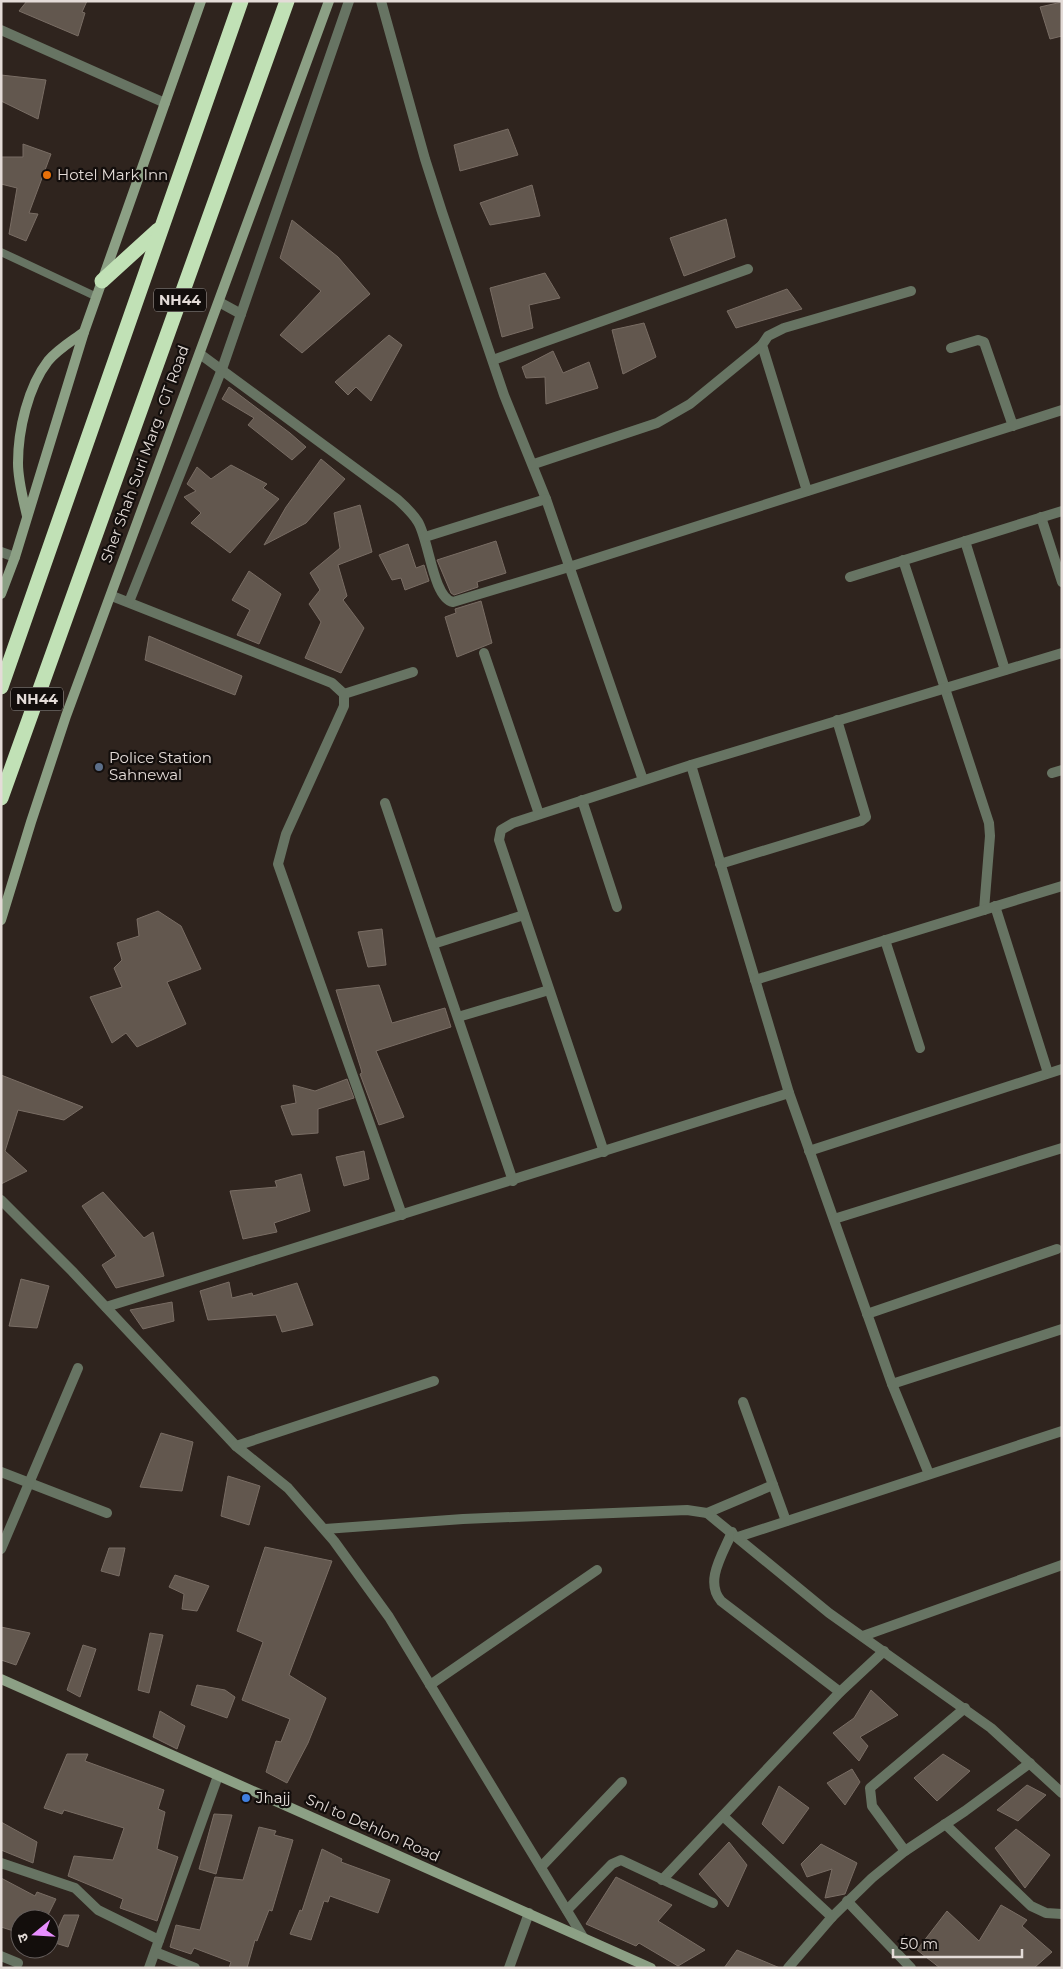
<svg xmlns="http://www.w3.org/2000/svg" width="1063" height="1969" viewBox="0 0 1063 1969" font-family="Montserrat,'Noto Sans Devanagari',sans-serif">
<style>
.building{fill:#62574e;stroke:#796d64}
.lines{fill:none;stroke-linecap:round;stroke-linejoin:round}
.lane{stroke:#677463;stroke-width:8}
.street{stroke:#677463;stroke-width:10}
.secondary{stroke:#8ca085;stroke-width:10}
.highway{stroke:#c1e1b6;stroke-width:15}
.food-dot{fill:#e8710a;stroke:#130e0c;stroke-width:2}
.service-dot{fill:#5c6f8a;stroke:#130e0c;stroke-width:2}
.shop-dot{fill:#3f7fe0;stroke:#130e0c;stroke-width:2}
.labels{text-anchor:middle;stroke-width:4.5;stroke-linejoin:round;paint-order:stroke}
.shield{fill:#130e0c;stroke:#a59e9b;stroke-width:1}
.shield-label{font-size:14px;font-weight:bold;fill:#e4dcd8}
.poi-label{font-size:15px;fill:#e4dcd8;stroke:#130e0c;text-anchor:start}
.street-label{font-size:15px;fill:#e4dcd8;stroke:#130e0c}
</style>
<rect width="100%" height="100%" fill="#2f241e"/>
<!-- building -->
<g class="building">
<path d="M27,1H87L82,12L85,13L78,36L19,11Z"/>
<path d="M1062,2V36L1050,39L1040,7Z"/>
<path d="M1,75L46,80L38,119L1,101Z"/>
<path d="M508,129L518,155L460,171L454,145Z"/>
<path d="M23,144L51,154L29,213L38,214L26,241L9,234L17,188L1,184V157H23Z"/>
<path d="M532,185L540,216L490,225L480,203Z"/>
<path d="M726,219L735,257L684,276L670,238Z"/>
<path d="M292,220L338,257L370,294L302,353L280,335L321,291L280,258Z"/>
<path d="M545,273L560,298L529,305L533,328L502,337L490,288Z"/>
<path d="M787,289L802,309L736,328L727,311Z"/>
<path d="M644,323L656,357L623,374L612,330Z"/>
<path d="M389,335L402,345L371,401L356,387L348,395L335,382Z"/>
<path d="M553,351L563,373L589,362L598,388L546,404L545,377L526,378L522,367Z"/>
<path d="M229,387L290,433L306,447L292,460L248,425L254,418L222,399Z"/>
<path d="M321,459L345,479L306,523L264,545L286,507Z"/>
<path d="M231,465L267,484L263,488L279,499L230,553L191,523L201,513L184,497L196,491L187,484L197,467L211,479Z"/>
<path d="M360,505L372,552L338,565L347,596L343,600L364,628L341,673L305,658L321,622L309,604L320,590L310,573L340,548L334,513Z"/>
<path d="M496,541L506,573L477,582L478,587L454,595L451,593L437,560Z"/>
<path d="M408,544L416,568L424,565L429,581L405,590L401,578L392,580L379,555Z"/>
<path d="M249,571L281,594L259,644L237,635L250,610L232,600Z"/>
<path d="M481,601L492,643L457,657L445,617L456,613L455,609Z"/>
<path d="M149,636L242,676L235,695L145,660Z"/>
<path d="M158,911L181,926L201,969L167,982L186,1024L137,1047L126,1033L112,1043L90,997L122,987L114,968L122,960L117,943L139,936L137,919Z"/>
<path d="M382,929L386,965L368,967L358,932Z"/>
<path d="M379,985L392,1023L445,1008L451,1027L376,1051L404,1117L379,1125L360,1074L362,1073L361,1069L336,990Z"/>
<path d="M1,1075L83,1107L64,1120L18,1110L5,1151L27,1171L1,1184Z"/>
<path d="M347,1079L354,1098L318,1109V1133L292,1135L281,1106L296,1103L293,1085L315,1091Z"/>
<path d="M364,1151L369,1179L344,1186L336,1157Z"/>
<path d="M301,1174L310,1211L274,1223L277,1232L243,1239L230,1191L277,1187L275,1181Z"/>
<path d="M103,1192L144,1238L153,1232L164,1276L116,1288L102,1265L116,1256L82,1206Z"/>
<path d="M21,1279L49,1286L37,1328L9,1326Z"/>
<path d="M229,1282L232,1298L252,1293L253,1296L297,1283L313,1325L282,1332L276,1315L208,1320L200,1291Z"/>
<path d="M172,1302L174,1321L143,1329L130,1310Z"/>
<path d="M161,1433L193,1442L182,1491L140,1487Z"/>
<path d="M228,1476L260,1486L249,1525L221,1516Z"/>
<path d="M265,1547L332,1561L289,1675L326,1698L308,1743L287,1783L266,1772L276,1741L281,1742L290,1719L242,1700L263,1642L237,1631Z"/>
<path d="M109,1548H125L119,1576L101,1571Z"/>
<path d="M175,1575L209,1586L197,1611L182,1609L184,1594L169,1587Z"/>
<path d="M1,1627L30,1633L16,1665L1,1660Z"/>
<path d="M150,1633L163,1635L149,1693L138,1690Z"/>
<path d="M83,1645L96,1649L80,1697L67,1690Z"/>
<path d="M197,1685L225,1690L235,1697L227,1718L191,1705Z"/>
<path d="M871,1690L898,1715L860,1737L868,1746L859,1761L833,1733L854,1718Z"/>
<path d="M160,1711L185,1726L177,1749L153,1737Z"/>
<path d="M67,1754H88L85,1761L164,1790L158,1809L165,1812L157,1849L178,1857L157,1921L120,1908L123,1899L68,1876L74,1856L113,1860L124,1828L64,1810L62,1814L44,1808Z"/>
<path d="M943,1754L970,1771L937,1801L914,1778Z"/>
<path d="M852,1769L860,1782L845,1805L827,1783Z"/>
<path d="M1027,1785L1046,1795L1018,1821L997,1810Z"/>
<path d="M779,1786L809,1808L783,1844L762,1824Z"/>
<path d="M214,1814L232,1815L216,1874L199,1869Z"/>
<path d="M1,1822L37,1842L33,1863L1,1850Z"/>
<path d="M259,1827L276,1831L274,1835L293,1840L272,1911L269,1910L257,1941L255,1940L247,1968H229L231,1962L194,1948L191,1954L170,1947L176,1925L200,1930L215,1877L243,1880Z"/>
<path d="M1016,1829L1050,1855L1025,1888L995,1848Z"/>
<path d="M729,1842L747,1865L728,1907L699,1874Z"/>
<path d="M821,1844L857,1863L845,1894L825,1898L832,1869L807,1877L801,1864Z"/>
<path d="M322,1849L342,1859L341,1862L390,1880L378,1913L330,1896L328,1902L324,1901L311,1940L290,1934L300,1910L302,1911Z"/>
<path d="M616,1877L672,1905L658,1921L705,1950L678,1966L639,1943L636,1946L586,1924Z"/>
<path d="M1,1878L35,1896L37,1892L56,1899L46,1919H20V1933L1,1927Z"/>
<path d="M1001,1905L1027,1920L1022,1926L1052,1952L1034,1968H940L917,1950L947,1911L979,1941Z"/>
<path d="M64,1915H79L68,1947L52,1942Z"/>
<path d="M737,1950L780,1968H724Z"/>
</g>
<g class="lines">
<!-- lane -->
<path class="lane" d="M1,252L97,297"/>
<!-- street -->
<g class="street">
<path d="M381,1L425,159L442,212L504,395L546,499L643,780"/>
<path d="M1,30L165,103"/>
<path d="M219,302L241,314"/>
<path d="M951,348L978,340L984,342L1013,426"/>
<path d="M200,354L397,499C405,506 413,514 418,522C429,540 433,598 453,602L569,567L1062,410"/>
<path d="M493,360L748,269"/>
<path d="M534,464L657,423L690,404L762,345"/>
<path d="M807,491L762,345L768,336L784,328L911,291"/>
<path d="M1041,517L1062,582"/>
<path d="M425,537L546,499"/>
<path d="M965,541L1005,670"/>
<path d="M1,552L15,557"/>
<path d="M903,560L989,823L990,836L984,910"/>
<path d="M850,577L1062,511"/>
<path d="M112,596L332,683L344,694V706L286,834L278,864L402,1215"/>
<path d="M129,602L222,369L349,1"/>
<path d="M484,653L539,814"/>
<path d="M344,694L413,672"/>
<path d="M691,765L789,1093L892,1384L929,1474"/>
<path d="M1052,773L1062,770"/>
<path d="M582,800L617,907"/>
<path d="M385,803L513,1181"/>
<path d="M720,864L861,821L866,817L837,720"/>
<path d="M995,906L1048,1073"/>
<path d="M885,940L920,1048"/>
<path d="M433,944L524,915"/>
<path d="M755,980L1062,886"/>
<path d="M458,1017L549,990"/>
<path d="M809,1151L1062,1069"/>
<path d="M604,1152L502,849L499,840L501,830L513,823L691,765L1062,653"/>
<path d="M1,1200L72,1271L236,1446L288,1488L334,1541L389,1617L583,1937"/>
<path d="M834,1219L1062,1148"/>
<path d="M106,1307L789,1093"/>
<path d="M867,1314L1057,1249"/>
<path d="M892,1384L1062,1329"/>
<path d="M743,1402L786,1521"/>
<path d="M236,1446L434,1381"/>
<path d="M1,1472L107,1513"/>
<path d="M707,1513L773,1485"/>
<path d="M325,1529L463,1519L687,1510L707,1513L829,1613L991,1728L1062,1793"/>
<path d="M732,1532C723,1554 704,1581 721,1601L840,1692"/>
<path d="M738,1537L1062,1431"/>
<path d="M1,1549L78,1368"/>
<path d="M863,1636L1062,1565"/>
<path d="M430,1685L597,1570"/>
<path d="M723,1816L832,1917"/>
<path d="M945,1824L1031,1906L1046,1913L1062,1914"/>
<path d="M905,1851L872,1806L870,1788L965,1708"/>
<path d="M1,1863L75,1888L98,1910L159,1940"/>
<path d="M541,1867L622,1782"/>
<path d="M662,1880L840,1692L884,1651"/>
<path d="M847,1901L911,1968"/>
<path d="M567,1910L612,1864L621,1860L713,1903"/>
<path d="M155,1952L195,1968"/>
<path d="M1,1956L18,1963"/>
<path d="M149,1968L218,1776"/>
<path d="M509,1968L529,1913"/>
<path d="M788,1968L832,1917L872,1878L905,1851L965,1811L1030,1763"/>
</g>
<!-- secondary -->
<g class="secondary">
<path d="M27,516C23,498 18,481 18,463C18,430 28,387 48,361C58,349 72,341 84,332"/>
<path d="M1,594L15,557L84,332L201,1"/>
<path d="M1,920L31,822L66,716L329,1"/>
<path d="M1,1679L651,1968"/>
</g>
<!-- highway -->
<g class="highway">
<path d="M102,281L158,230"/>
<path d="M1,687L241,1"/>
<path d="M1,798L287,1"/>
</g>
</g>
<!-- markers -->
<circle class="food-dot" cx="47" cy="175" r="5"/>
<circle class="service-dot" cx="99" cy="767" r="5"/>
<circle class="shop-dot" cx="246" cy="1798" r="5"/>
<g class="labels">
<!-- shield labels -->
<g class="shield">
<rect x="154" y="288.5" width="52" height="23" rx="4"/>
<rect x="11" y="687.5" width="52" height="23" rx="4"/>
</g>
<g class="shield-label">
<text x="180" y="305">NH44</text>
<text x="37" y="704">NH44</text>
</g>
<!-- poi labels -->
<g class="poi-label">
<text x="57" y="180">Hotel Mark Inn</text>
<text x="109" y="763">Police Station<tspan x="109" dy="17">Sahnewal</tspan></text>
<text x="256" y="1803">Jhajj</text>
</g>
<!-- street labels -->
<g class="street-label">
<text transform="translate(145 454) rotate(-70)" y="5">Sher Shah Suri Marg - GT Road</text>
<text transform="translate(373 1828) rotate(24)" y="5">Snl to Dehlon Road</text>
</g>
</g>
<!-- border -->
<rect width="1063" height="1969" fill="none" stroke="#e4dcd8" stroke-width="5"/>
<!-- north arrow -->
<g transform="translate(35 1934) rotate(252)"><circle r="24" fill="#130e0c" stroke="#67605e"/>
<path d="M0-4L9 19L0 12L-9 19Z" fill="#e88eff"/>
<text y="-8" font-size="14" font-weight="bold" text-anchor="middle" fill="#e4dcd8">उ</text>
</g>
<!-- scale -->
<path d="M893 1949v8h129v-8" fill="none" stroke="#e4dcd8" stroke-width="2.5"/>
<text x="900" y="1949" font-size="15" fill="#e4dcd8" stroke="#130e0c" stroke-width="4" paint-order="stroke">50 m</text>
</svg>
